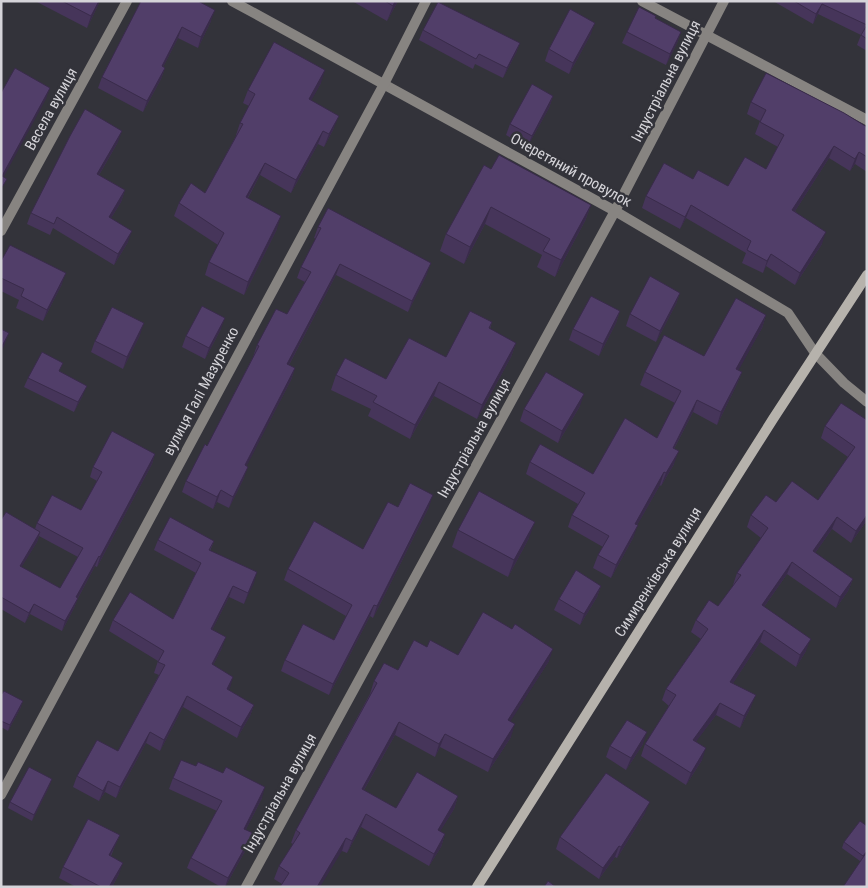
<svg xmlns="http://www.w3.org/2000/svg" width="868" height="888" viewBox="0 0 868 888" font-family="'Roboto Condensed',sans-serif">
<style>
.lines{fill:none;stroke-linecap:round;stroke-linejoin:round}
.minor{stroke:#878481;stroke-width:10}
.secondary{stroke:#b6b2ac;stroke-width:10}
.wall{fill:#46355a;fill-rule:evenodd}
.shaded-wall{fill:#392b4a}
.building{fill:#513e69;stroke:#392b4a}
.labels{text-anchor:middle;stroke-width:5;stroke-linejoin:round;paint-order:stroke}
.street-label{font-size:15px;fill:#d5d4d9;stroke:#33333a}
</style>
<rect width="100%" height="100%" fill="#33333a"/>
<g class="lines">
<!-- minor -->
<g class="minor">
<path d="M232,1L615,211L788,313L815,353L844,383L867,402"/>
<path d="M642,1L867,120"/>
<path d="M1,231L127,1"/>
<path d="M1,795L384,84L426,1"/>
<path d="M246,887L615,211L724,1"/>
</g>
<!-- secondary -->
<path class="secondary" d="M477,887L773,419L867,275"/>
</g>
<!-- wall -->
<g class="wall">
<path d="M37,1H100L87,28L37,2Z"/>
<path d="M141,1L211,21L198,48L178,38L163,67L165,68L161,79L143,112L98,88L102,77Z"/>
<path d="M352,1H398L387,21Z"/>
<path d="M773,1H867V51L857,45L861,35L818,14L813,24Z"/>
<path d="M655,18L681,32L677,43L666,65L622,43L627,32Z"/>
<path d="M423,30L520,43L516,53L503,78L475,64L473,69L419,40Z"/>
<path d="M591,34L569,74L545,61L549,49Z"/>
<path d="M321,83L311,100L334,128L324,147L318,144L291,193L260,175L248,198L277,229L244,295L205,275L209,262L218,245L174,216L179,203L205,193L236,136V135L240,123L249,106L243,103L248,90Z"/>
<path d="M553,96L549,108L527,147L506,135L510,124Z"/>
<path d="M751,102L867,127V172L855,164L850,171L829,158L795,211L822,244L795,285L766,266L763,273L742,263L746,253L686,218L680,229L642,208L646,196L693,179L728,186L766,169L778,147L755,134L760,121L747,114Z"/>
<path d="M118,142L99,175L125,190L121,202L111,218L128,242L114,265L53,228L50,235L27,224L31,213Z"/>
<path d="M491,169L591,205L585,221L555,277L537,267L542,255L485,224L464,264L440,251L446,234Z"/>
<path d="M318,227L427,274L408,312L336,275L289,365L295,368L291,380L246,466L244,478L229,508L217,502L213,509L182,492L186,481L207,446L253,357L257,345L287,314L305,282L297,278L301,267L316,239L314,238Z"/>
<path d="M1,261L62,284L43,321L16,308L19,300L1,291Z"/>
<path d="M680,293L676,304L656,342L626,326L630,314Z"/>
<path d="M620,311L616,323L599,356L569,340L573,329Z"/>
<path d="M766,315L762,328L738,370L742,372L737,384L717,425L693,412L674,449V464L661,486L660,485L637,525L633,538L611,578L593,568L598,555L603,547L568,527L572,515L578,504L526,474L530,462L593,474L657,438L675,403L640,385L645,372L704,356Z"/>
<path d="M492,322L490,329L516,343L511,357L477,419L434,396L410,439L368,416L371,409L331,390L336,375L386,379L446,357Z"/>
<path d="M221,329L205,359L182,347L186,336Z"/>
<path d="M140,335L123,369L91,352L95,341Z"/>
<path d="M60,372L83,395L74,412L24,387L28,378Z"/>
<path d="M580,406L558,443L520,421L524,409Z"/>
<path d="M867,420V520L851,543L832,529L815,553L853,579L848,591L836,608L787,574L764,607L806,651L796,667L760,642L733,683L751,707L740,728L716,715L696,741L702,760L686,785L641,756L645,744L669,706L662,700L666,689L701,639L691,632L696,620L718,606L734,585H733L737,573L761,538L747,527L751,515L776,502L818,500L848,457L821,438L825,426Z"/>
<path d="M155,454L152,464L97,567L95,566L78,598L74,608L62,631L30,614L25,623L1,609V520L35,529L37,523L81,510L97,481L90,477L93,467ZM39,536L78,557L60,588L21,567L37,542Z"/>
<path d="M398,507H429L373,618L370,616L329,695L281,671L285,660L334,640L346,616L284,580L288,569L363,549Z"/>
<path d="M458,530L529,538L508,577L452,547Z"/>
<path d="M158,540L214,541L210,551L257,572L244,604L229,597L212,630L222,648L213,665L230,688L228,690L254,705L250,716L237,738L183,707L160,751L146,743L116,798L105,792L99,801L73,787L77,776L118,751L159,675L154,673L158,661L109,631L113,620L173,619L196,573L154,550Z"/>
<path d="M601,586L597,597L580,625L554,610L559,599Z"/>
<path d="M427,647L458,655L549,661L510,721L511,737L488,772L440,747L435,757L395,735L364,790L396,808L458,796L454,809L440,831L445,834L441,847L429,866L361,827L347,853L342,851L282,884L274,879L279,866L293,844L291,843L296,830L370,694L374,681L398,670Z"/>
<path d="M1,695L21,707L8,731L1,727Z"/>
<path d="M643,744L626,770L606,757L610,746Z"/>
<path d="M173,778L262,798L246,829L249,844L225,887H221L187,868L191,858L217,811L169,789Z"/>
<path d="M50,785L32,821L8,808L10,802Z"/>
<path d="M645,813L617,858L615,857L599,879L556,849L560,837Z"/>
<path d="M867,826V887L860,861L842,848L844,842Z"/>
<path d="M120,835L115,846L111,856L119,874L112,887H76L59,878L63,867Z"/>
</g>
<!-- shaded-wall -->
<g class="shaded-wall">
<path d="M99,1H100L87,28L91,16Z"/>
<path d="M395,1H398L387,21Z"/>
<path d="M822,4L818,14L813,24L816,14Z"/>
<path d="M215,10L211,21L198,48L201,37Z"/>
<path d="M595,23L591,34L569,74L573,63Z"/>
<path d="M182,27L178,38L158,77L162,66Z"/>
<path d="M681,32L677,43L666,65L670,54Z"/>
<path d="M520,43L516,53L503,78L507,68Z"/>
<path d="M165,68L161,79L143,112L147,101Z"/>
<path d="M325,70L321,83L305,112L309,99Z"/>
<path d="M50,88L46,99L1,182L2,176Z"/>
<path d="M553,96L549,108L527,147L532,136Z"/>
<path d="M339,116L334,128L324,147L329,134Z"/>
<path d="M122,131L118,142L93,185L97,174Z"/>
<path d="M323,131L318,144L291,193L296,180Z"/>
<path d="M834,146L829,158L788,222L792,210Z"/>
<path d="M859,152L855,164L850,171L855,159Z"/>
<path d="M265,163L260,175L241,210L246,197Z"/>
<path d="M125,190L121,202L105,228L109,217Z"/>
<path d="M591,205L585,221L555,277L561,260Z"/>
<path d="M691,205L686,218L680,229L685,217Z"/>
<path d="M491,207L485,224L464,264L470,247Z"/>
<path d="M281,216L277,229L244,295L248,282Z"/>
<path d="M132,231L128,242L114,265L118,254Z"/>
<path d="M826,232L822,244L795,285L800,273Z"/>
<path d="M771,254L766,266L763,273L767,261Z"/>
<path d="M431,263L427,274L408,312L412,301Z"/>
<path d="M340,264L336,275L283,376L287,364Z"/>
<path d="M66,273L62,284L43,321L47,310Z"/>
<path d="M680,293L676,304L656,342L660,331Z"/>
<path d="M620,311L616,323L599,356L603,344Z"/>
<path d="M766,315L762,328L732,382L736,369Z"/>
<path d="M225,318L221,329L205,359L209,348Z"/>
<path d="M144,323L140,335L123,369L127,357Z"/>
<path d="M9,333L4,346L1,352V348Z"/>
<path d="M516,343L511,357L477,419L482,405Z"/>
<path d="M295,368L291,380L241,477L245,465Z"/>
<path d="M742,372L737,384L717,425L721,412Z"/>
<path d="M439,382L434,396L410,439L415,425Z"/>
<path d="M87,386L83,395L74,412L78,402Z"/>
<path d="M584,394L580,406L558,443L562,431Z"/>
<path d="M697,400L693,412L668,460L673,448Z"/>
<path d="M679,451L674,464L661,486L666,473Z"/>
<path d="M155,454L152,464L97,567L100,557Z"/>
<path d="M248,467L244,478L229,508L233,497Z"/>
<path d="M664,472L660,485L631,536L635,524Z"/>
<path d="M221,490L217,502L213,509L217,497Z"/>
<path d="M433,495L429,507L373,618L377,606Z"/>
<path d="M867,515V520L851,543L856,531Z"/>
<path d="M837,517L832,529L808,563L813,551Z"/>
<path d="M535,522L529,538L508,577L514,560Z"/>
<path d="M638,525L633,538L611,578L616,565Z"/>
<path d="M40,532L37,542L16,576L20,566Z"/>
<path d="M99,556L95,566L73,607L76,597Z"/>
<path d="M792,562L787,574L757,617L762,605Z"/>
<path d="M257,572L254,583L244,604L248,593Z"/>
<path d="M853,579L848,591L836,608L840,597Z"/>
<path d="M233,586L229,597L207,640L211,629Z"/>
<path d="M601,586L597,597L580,625L584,614Z"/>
<path d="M78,598L74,608L62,631L65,621Z"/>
<path d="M34,604L30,614L25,623L29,613Z"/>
<path d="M374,605L370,616L329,695L333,684Z"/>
<path d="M764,630L760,642L726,694L730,682Z"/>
<path d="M226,637L222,648L208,675L212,664Z"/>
<path d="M811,639L806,651L796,667L800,655Z"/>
<path d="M553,649L549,661L503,733L508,720Z"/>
<path d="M233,677L230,688L223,699L227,689Z"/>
<path d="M756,695L751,707L740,728L744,716Z"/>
<path d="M187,696L183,707L160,751L164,740Z"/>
<path d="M23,701L21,707L8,731L10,725Z"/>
<path d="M720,703L716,715L689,751L693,740Z"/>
<path d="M254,705L250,716L237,738L241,727Z"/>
<path d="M399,722L395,735L357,802L362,789Z"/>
<path d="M515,724L511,737L488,772L493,759Z"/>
<path d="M150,732L146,743L116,798L120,787Z"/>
<path d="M647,732L643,744L626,770L631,758Z"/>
<path d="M445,734L440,747L435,757L439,744Z"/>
<path d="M706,748L702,760L686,785L691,773Z"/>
<path d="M52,779L50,785L32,821L34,815Z"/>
<path d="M108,781L105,792L99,801L103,791Z"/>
<path d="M265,787L262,798L241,839L244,829Z"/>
<path d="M458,796L454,809L433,843L438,830Z"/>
<path d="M650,802L645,813L617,858L621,847Z"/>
<path d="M366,814L361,827L347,853L352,841Z"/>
<path d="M253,833L249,844L225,887L228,878Z"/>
<path d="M445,834L441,847L429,866L434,854Z"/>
<path d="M120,835L115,846L105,866L109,855Z"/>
<path d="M346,838L342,851L320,887H317Z"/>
<path d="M619,846L615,857L599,879L603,868Z"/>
<path d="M123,863L119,874L112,887H109Z"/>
</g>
<!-- building -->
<g class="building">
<path d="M62,1H99L91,16Z"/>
<path d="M141,1H198L215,10L201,37L182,27L162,66L165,68L147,101L102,77Z"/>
<path d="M385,1H395L393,6Z"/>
<path d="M794,1H867V39L861,35L867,25L822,4L816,14Z"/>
<path d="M438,2L520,43L507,68L479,54L476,59L423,30Z"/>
<path d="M639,7L656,16L655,18L681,32L670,54L627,32Z"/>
<path d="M570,9L595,23L573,63L549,49Z"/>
<path d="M274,42L325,70L309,99L339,116L329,134L323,131L296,180L265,163L246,197L281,216L248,282L209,262L224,233L179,203L191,183L205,193L243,124L240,123L255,94L248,90Z"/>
<path d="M15,68L50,88L2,176L7,179L1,189V93Z"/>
<path d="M766,73L844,113L867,127V157L859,152L855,159L834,146L792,210L826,232L800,273L771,254L767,261L747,250L751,241L691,205L685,217L646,196L664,163L693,179L698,170L728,186L745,157L766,169L784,135L760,122L766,110L751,102Z"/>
<path d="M532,84L553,96L532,136L510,124Z"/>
<path d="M85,109L122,131L97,174L125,190L109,217L132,231L118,254L57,217L54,224L31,213L70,136Z"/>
<path d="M499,155L591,205L561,260L543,251L550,239L491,207L470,247L446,234L484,165L491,169Z"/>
<path d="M328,208L431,263L412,301L340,264L287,364L295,368L245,465L248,467L233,497L221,490L217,497L186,481L205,444L207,446L259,346L257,345L276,309L287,314L311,272L301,267L321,228L318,227Z"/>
<path d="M10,245L66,273L47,310L21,296L24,289L1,278V261Z"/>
<path d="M650,276L680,293L660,331L630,314Z"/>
<path d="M591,296L620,311L603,344L573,329Z"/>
<path d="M736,298L766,315L736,369L742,372L721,412L697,400L673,448L679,451L666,473L664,472L635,524L638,525L616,565L598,555L609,536L572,515L585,493L530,462L540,444L593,474L625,418L657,438L681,391L645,372L664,335L704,356Z"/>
<path d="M202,306L225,318L209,348L186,336Z"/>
<path d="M112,307L144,323L127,357L95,341Z"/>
<path d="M470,311L492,322L489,328L516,343L482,405L439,382L415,425L373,402L377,396L336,375L345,358L386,379L409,338L446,357Z"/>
<path d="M1,329L9,333L1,348Z"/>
<path d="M42,352L63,363L59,371L87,386L78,402L28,378Z"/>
<path d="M546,372L584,394L562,431L524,409Z"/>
<path d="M841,403L867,420V515L856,531L837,517L813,551L853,579L840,597L792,562L762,605L811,639L800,655L764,630L730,682L756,695L744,716L720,703L693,740L706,748L691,773L645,744L676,695L666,689L708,629L696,620L709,600L718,606L741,575L737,573L768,528L751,515L766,495L776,502L792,481L818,500L855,447L825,426Z"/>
<path d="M112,431L155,454L100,557L99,556L76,597L78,598L65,621L34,604L29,613L1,597V520L6,512L40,532L20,566L60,588L83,548L37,523L52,495L81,510L102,472L93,467Z"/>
<path d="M410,483L433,495L377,606L374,605L333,684L285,660L303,624L334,640L352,605L288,569L314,521L363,549L388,502L398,507Z"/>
<path d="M479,491L535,522L514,560L458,530Z"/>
<path d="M170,517L214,541L209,550L257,572L248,593L233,586L211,629L226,637L212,664L233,677L227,689L254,705L241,727L187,696L164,740L150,732L120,787L108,781L103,791L77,776L97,740L118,751L165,665L158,662L164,651L113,620L130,592L173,619L201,563L158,540Z"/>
<path d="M576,570L601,586L584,614L559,599Z"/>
<path d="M483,612L512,629L515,624L553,649L508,720L515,724L493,759L445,734L439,744L399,722L362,789L396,808L417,772L458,796L438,830L445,834L434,854L366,814L352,841L346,838L317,887H280L289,873L279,866L300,833L296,830L377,683L374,681L384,663L398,670L414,640L427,647L430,640L458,655Z"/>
<path d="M4,691L23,701L10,725L1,721V695Z"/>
<path d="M627,720L647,732L631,758L610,746Z"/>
<path d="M181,760L196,766L198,762L223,773L226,767L265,787L244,829L253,833L228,878L191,858L222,801L173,778Z"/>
<path d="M29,767L52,779L34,815L10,802Z"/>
<path d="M606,773L650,802L621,847L619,846L603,868L560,837Z"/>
<path d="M88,819L120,835L109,855L123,863L109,887H101L63,867Z"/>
<path d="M860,821L867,826V851L863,856L844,842Z"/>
<path d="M866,853H867V887H843Z"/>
<path d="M548,881L556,887H544Z"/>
</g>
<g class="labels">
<!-- street labels -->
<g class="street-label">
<text transform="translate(666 81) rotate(-63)" y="5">Індустріальна вулиця</text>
<text transform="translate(51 109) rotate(-61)" y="5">Весела вулиця</text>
<text transform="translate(571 170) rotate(29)" y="5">Очеретяний провулок</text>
<text transform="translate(201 391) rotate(-62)" y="5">вулиця Галі Мазуренко</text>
<text transform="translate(474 438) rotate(-61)" y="5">Індустріальна вулиця</text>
<text transform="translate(658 572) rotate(-58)" y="5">Симиренківська вулиця</text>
<text transform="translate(280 793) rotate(-61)" y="5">Індустріальна вулиця</text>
</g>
</g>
<!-- border -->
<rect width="868" height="888" fill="none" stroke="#d5d4d9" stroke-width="5"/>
</svg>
